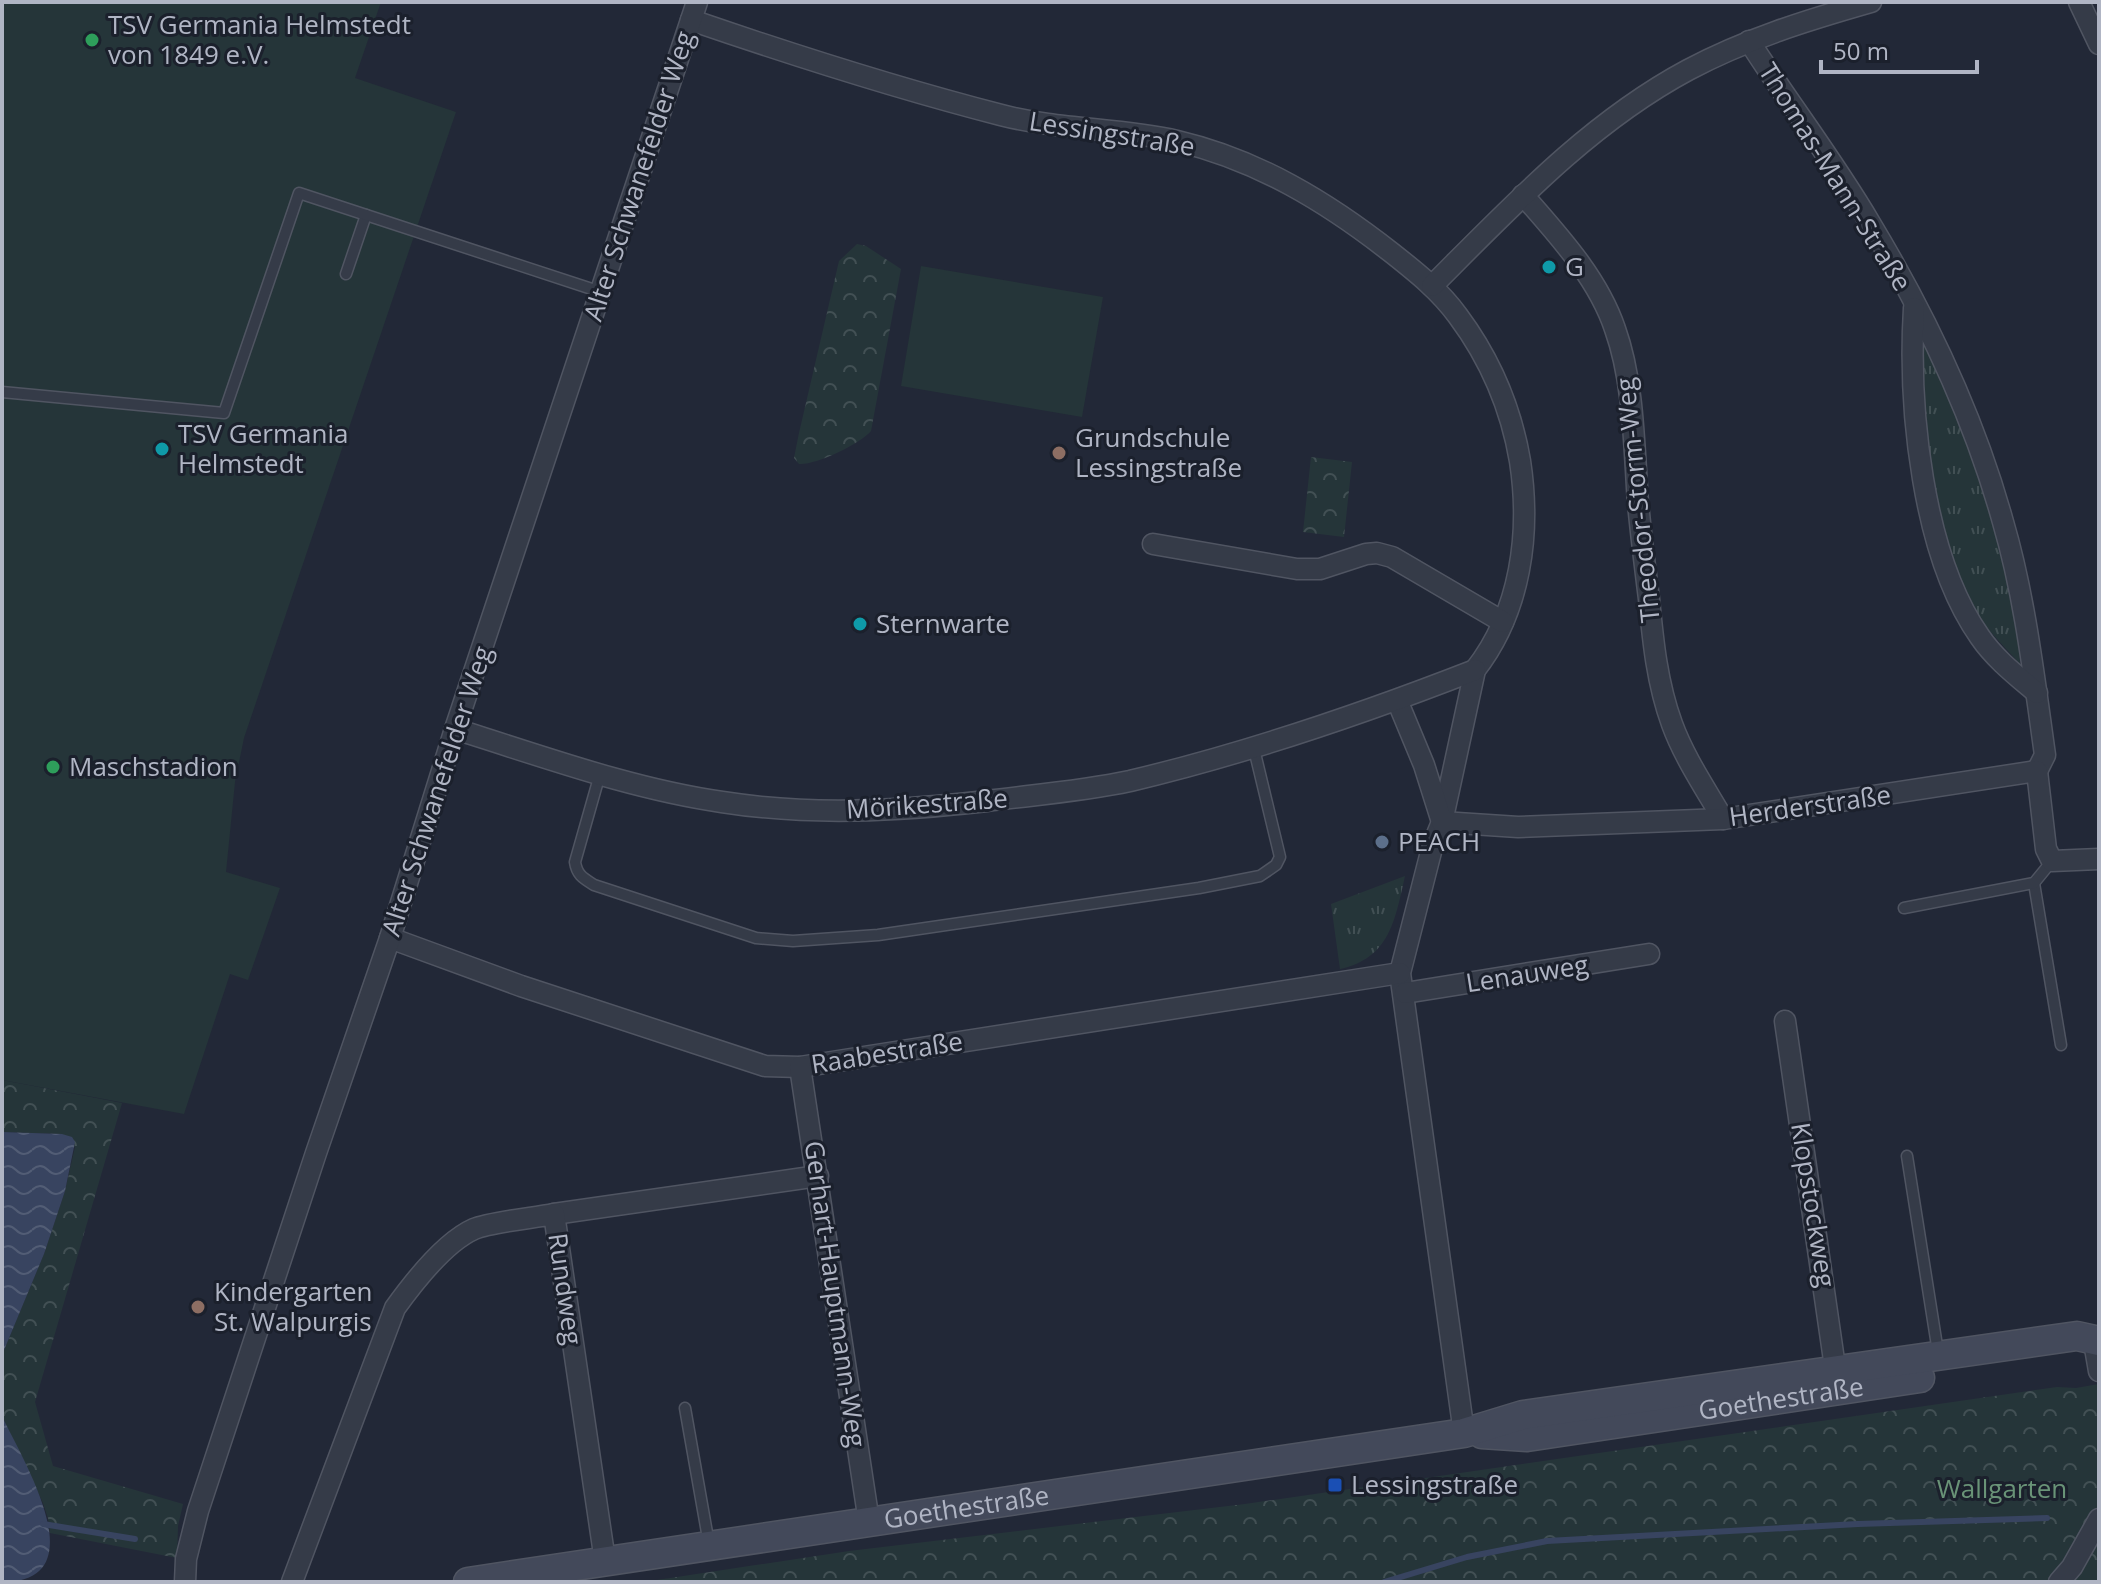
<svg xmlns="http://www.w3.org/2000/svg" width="2101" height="1584" viewBox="0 0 2101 1584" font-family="'Open Sans',sans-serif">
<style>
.grass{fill:url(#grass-tufts)}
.forest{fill:url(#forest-crowns)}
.pitch{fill:#253539}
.water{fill:url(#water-waves)}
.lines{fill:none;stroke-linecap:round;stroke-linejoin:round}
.stream{stroke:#384460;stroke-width:6}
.service-casing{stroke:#505562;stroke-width:13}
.minor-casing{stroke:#505562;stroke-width:23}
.secondary-casing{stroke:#505562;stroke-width:31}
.service{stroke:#353b48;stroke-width:10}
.minor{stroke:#353b48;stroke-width:20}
.secondary{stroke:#43495a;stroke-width:28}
.leisure-dot{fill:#2e9e5b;stroke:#1b202c;stroke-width:3}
.culture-dot{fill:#0f9aa8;stroke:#1b202c;stroke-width:3}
.education-dot{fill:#8d6e63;stroke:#1b202c;stroke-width:3}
.service-dot{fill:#5c6f8a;stroke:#1b202c;stroke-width:3}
.transit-dot{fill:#1a4fb4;stroke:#1b202c;stroke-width:3}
.labels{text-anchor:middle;stroke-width:6;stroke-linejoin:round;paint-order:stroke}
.poi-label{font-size:26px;fill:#b0b5c4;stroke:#1b202c;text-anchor:start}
.street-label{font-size:26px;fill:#b0b5c4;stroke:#1b202c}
.park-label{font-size:26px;fill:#699377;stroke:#1b202c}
</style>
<defs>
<pattern id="grass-tufts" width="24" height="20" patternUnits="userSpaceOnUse" patternTransform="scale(2)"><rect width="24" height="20" fill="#253539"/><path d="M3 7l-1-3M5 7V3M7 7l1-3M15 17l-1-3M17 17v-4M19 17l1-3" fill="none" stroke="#425054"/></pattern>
<pattern id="forest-crowns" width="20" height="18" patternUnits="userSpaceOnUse" patternTransform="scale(2)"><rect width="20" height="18" fill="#253539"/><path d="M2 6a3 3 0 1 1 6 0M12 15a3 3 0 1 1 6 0" fill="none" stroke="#425054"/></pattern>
<pattern id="water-waves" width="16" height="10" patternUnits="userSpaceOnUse" patternTransform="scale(2)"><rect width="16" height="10" fill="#384460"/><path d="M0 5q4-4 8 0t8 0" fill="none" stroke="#525d75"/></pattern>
</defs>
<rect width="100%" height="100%" fill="#222837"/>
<!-- grass -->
<g class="grass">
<path d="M1922,343L1926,345L1982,474L2018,628L2020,664L1974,614L1944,555L1918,401Z"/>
<path d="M1405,876C1395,920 1390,958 1340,969L1331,904Z"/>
</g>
<!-- forest -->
<g class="forest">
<path d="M857,244L866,246L901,269L871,431C860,444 816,465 799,464L794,458L799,433L839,261Z"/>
<path d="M1311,457L1352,462L1344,537L1303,532Z"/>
<path d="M2,1080L122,1103L35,1402L53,1466L183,1504L178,1526L177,1558L50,1533L48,1518L43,1503L2,1416V1355L44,1254L65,1191L75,1147L62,1134L2,1132Z"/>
<path d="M2099,1384V1582H644L849,1551L1245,1504L2057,1387L2076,1388Z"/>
</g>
<!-- pitch -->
<g class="pitch">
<path d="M2,2H381L355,78L456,112L244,738L235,782L226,872L280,888L248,980L230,974L184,1114L2,1080Z"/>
<path d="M921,266L1103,297L1082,417L901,386Z"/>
</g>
<!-- water -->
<g class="water">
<path d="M2,1132L62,1134L72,1137L75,1142L65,1191L44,1254L2,1355Z"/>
<path d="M2,1416C22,1459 99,1582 2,1582Z"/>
</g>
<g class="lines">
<!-- stream -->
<g class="stream">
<path d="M43,1524L135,1539"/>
<path d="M1384,1582L1467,1557L1547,1541L1858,1524L2047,1518"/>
</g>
<!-- service casing -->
<g class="service-casing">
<g id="service">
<path d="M346,274L366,215"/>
<path d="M2,392L224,413L299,193L601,292"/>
<path d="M600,774L575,862C577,875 583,878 594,885L756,938L793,941L878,935L1199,888L1260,876L1276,865L1280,857L1254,749"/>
<path d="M2034,883L2061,1045"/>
<path d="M1904,908L2034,883L2052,861"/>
<path d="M1907,1156L1938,1352"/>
<path d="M685,1408L709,1544"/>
</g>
</g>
<!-- minor casing -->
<g class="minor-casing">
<g id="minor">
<path d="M2079,2L2099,44"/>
<path d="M691,20C793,55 896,88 1001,115C1059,130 1119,128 1177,141C1258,160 1327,202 1392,253C1416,272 1440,291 1458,316C1490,359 1511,408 1520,461C1531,533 1521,611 1475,670L1442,822L1433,844L1400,973L1464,1433"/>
<path d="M1749,41C1788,102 1833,160 1870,223C1926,316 1974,417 2003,522C2025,597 2034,677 2045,755L2037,771"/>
<path d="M1523,195C1558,235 1598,278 1615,329C1634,382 1634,447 1638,503C1641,535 1645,567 1649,599C1653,641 1657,683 1672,724C1684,757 1705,788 1723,819"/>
<path d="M1432,286C1511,207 1589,123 1688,70C1746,39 1808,20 1871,2"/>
<path d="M1914,308C1908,407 1922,555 1980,637C1995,659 2017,676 2037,693"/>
<path d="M1153,544L1297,569H1320L1366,554L1377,553L1392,557L1503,622"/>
<path d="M1397,700L1424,765L1442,822L1518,827L1723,819L2037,771L2046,849L2052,861L2099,859"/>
<path d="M455,729C542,756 631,789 722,802C811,816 898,811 987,801C1034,795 1083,791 1130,781C1248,753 1362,714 1475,670"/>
<path d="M390,938L521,986L765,1066L800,1067L1400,973"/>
<path d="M1405,993L1649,954"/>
<path d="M1785,1021L1837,1381"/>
<path d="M800,1067L869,1522"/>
<path d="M554,1214L818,1176"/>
<path d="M2094,1342L2099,1371"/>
<path d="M185,1582L186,1559L198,1511L316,1153L390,938L455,729L697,2"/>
<path d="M292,1582L395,1308C413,1283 445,1242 474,1229C490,1222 534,1218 554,1214L605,1561"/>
<path d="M2059,1582L2072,1567L2099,1519"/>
</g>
</g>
<!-- secondary casing -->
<g class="secondary-casing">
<g id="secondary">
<path id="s1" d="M1482,1434L1527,1437L1920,1378"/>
<path id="s2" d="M468,1582L1464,1433L1523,1415L2077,1336L2099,1341"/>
</g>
</g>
<!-- service -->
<use href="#service" class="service"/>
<!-- minor -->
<use href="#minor" class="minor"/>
<!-- secondary -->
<use href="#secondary" class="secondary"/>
</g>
<!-- markers -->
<g class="leisure-dot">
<circle cx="92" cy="40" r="8"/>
<circle cx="53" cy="767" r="8"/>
</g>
<g class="culture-dot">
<circle cx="1549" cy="267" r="8"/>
<circle cx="162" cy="449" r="8"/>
<circle cx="860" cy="624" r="8"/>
</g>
<g class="education-dot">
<circle cx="1059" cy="453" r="8"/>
<circle cx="198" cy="1307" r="8"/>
</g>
<circle class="service-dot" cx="1382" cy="842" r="8"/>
<rect class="transit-dot" x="1327" y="1477" width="16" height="16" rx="4"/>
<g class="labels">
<!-- poi labels -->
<g class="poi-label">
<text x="108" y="34">TSV Germania Helmstedt<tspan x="108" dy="30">von 1849 e.V.</tspan></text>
<text x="1565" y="276">G</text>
<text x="178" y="443">TSV Germania<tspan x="178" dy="30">Helmstedt</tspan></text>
<text x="1075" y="447">Grundschule<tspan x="1075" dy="30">Lessingstraße</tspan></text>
<text x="876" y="633">Sternwarte</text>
<text x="69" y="776">Maschstadion</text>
<text x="1398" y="851">PEACH</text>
<text x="214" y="1301">Kindergarten<tspan x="214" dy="30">St. Walpurgis</tspan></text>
<text x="1351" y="1494">Lessingstraße</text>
</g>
<!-- street labels -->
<g class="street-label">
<text transform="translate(1112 134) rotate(9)" y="9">Lessingstraße</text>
<text transform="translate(639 176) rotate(-72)" y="9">Alter Schwanefelder Weg</text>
<text transform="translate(1835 177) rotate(58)" y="9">Thomas-Mann-Straße</text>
<text transform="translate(1638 500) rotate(-96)" y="9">Theodor-Storm-Weg</text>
<text transform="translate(437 791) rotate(-72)" y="9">Alter Schwanefelder Weg</text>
<text transform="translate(927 804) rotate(-4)" y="9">Mörikestraße</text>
<text transform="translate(1810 806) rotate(-8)" y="9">Herderstraße</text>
<text transform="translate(1527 974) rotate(-9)" y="9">Lenauweg</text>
<text transform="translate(887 1053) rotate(-9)" y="9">Raabestraße</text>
<text transform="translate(1813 1205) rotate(81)" y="9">Klopstockweg</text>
<text transform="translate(565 1289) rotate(82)" y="9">Rundweg</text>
<text transform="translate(835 1294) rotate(82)" y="9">Gerhart-Hauptmann-Weg</text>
<text dy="9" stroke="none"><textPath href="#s1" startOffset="302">Goethestraße</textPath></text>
<text dy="9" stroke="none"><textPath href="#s2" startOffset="504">Goethestraße</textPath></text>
</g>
<!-- park labels -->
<g class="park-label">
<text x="2002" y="1498">Wallgarten</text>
</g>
</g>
<!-- border -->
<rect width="2101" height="1584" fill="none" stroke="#b0b5c4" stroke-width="8"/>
<!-- scale -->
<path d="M1821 60v12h156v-12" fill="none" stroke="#b0b5c4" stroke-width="4"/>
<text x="1833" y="60" font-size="24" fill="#b0b5c4" stroke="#1b202c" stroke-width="6" paint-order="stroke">50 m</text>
</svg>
